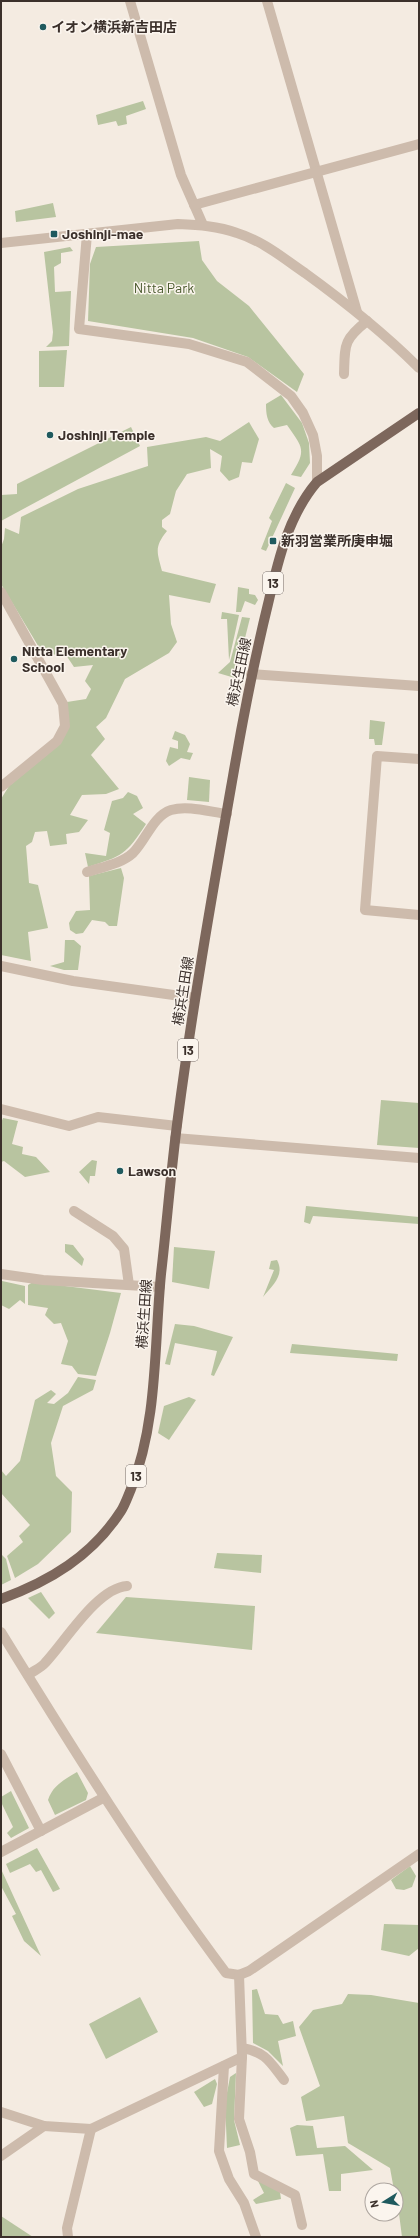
<svg xmlns="http://www.w3.org/2000/svg" width="420" height="2238" viewBox="0 0 420 2238" font-family="Barlow,'Noto Sans JP',sans-serif">
<style>
.green{fill:#b8c4a0}
.lines{fill:none;stroke-linecap:round;stroke-linejoin:round}
.minor{stroke:#cdbbac;stroke-width:10}
.major{stroke:#7d675c;stroke-width:10}
.poi-dot{fill:#1f5a5e;stroke:#fbf5ee;stroke-width:1.5}
.labels{text-anchor:middle;stroke-width:3;stroke-linejoin:round;paint-order:stroke}
.shield{fill:#fbf5ee;stroke:#756b66;stroke-width:1}
.shield-label{font-size:13px;font-weight:bold;fill:#3b302b}
.poi-label{font-size:14px;font-weight:bold;fill:#3b302b;stroke:#fbf5ee;text-anchor:start}
.park-label{font-size:14px;fill:#4a5a2e;stroke:#fbf5ee}
.street-label{font-size:14px;fill:#3b302b;stroke:#fbf5ee}
</style>
<rect width="100%" height="100%" fill="#f4ebe1"/>
<!-- green -->
<g class="green">
<path d="M143,101L146,109L126,116L127,124L118,126L116,121L98,125L96,115Z"/>
<path d="M53,203L56,217L16,222L15,211Z"/>
<path d="M199,241L202,260L217,281L249,306L304,374L297,392L248,357L193,338L88,321L90,264L96,247Z"/>
<path d="M70,247L73,251L61,253V263L54,267L55,292L71,291L69,346L46,347L52,341L53,332L44,252Z"/>
<path d="M67,350L64,387H39V351Z"/>
<path d="M281,395L302,423L309,443L310,463L301,477L291,475C307,450 303,448 287,425L274,428C267,422 266,414 266,404Z"/>
<path d="M249,422L259,439L252,463L242,462L239,477L229,481L220,471L222,456L210,449L211,468L187,474L176,491L170,514L162,520V527L167,531C154,547 157,552 162,571L216,584L210,603L169,595L171,624L177,642L169,653L125,679L106,718L96,727L105,739L91,755L119,789L106,794L82,795L70,815L88,820L79,832L66,834L67,844L50,846L47,831L35,832L32,842L26,846L29,883L38,885L48,928L28,932L31,961L1,955V799L9,786L60,744L67,702L86,699L91,689L85,681L93,665L74,667L66,655L43,654L1,584V547L4,539L5,528L19,534L21,517L78,489L148,466L147,447L206,437L220,441Z"/>
<path d="M131,427L140,446L1,521V495L17,494V484Z"/>
<path d="M286,483L295,488L266,551L261,549L272,521L269,518Z"/>
<path d="M238,587L249,589V594L255,595L258,600L255,605L245,601L241,612H236Z"/>
<path d="M222,612L239,615L229,660L227,619H221Z"/>
<path d="M242,617L250,618L235,678L218,673L230,662Z"/>
<path d="M370,720L385,722L382,745H375L374,739H369Z"/>
<path d="M175,731L185,735L190,744L187,752L193,753L190,760L181,758L169,766L166,761L170,747L178,749V741L172,739Z"/>
<path d="M189,777L210,780L209,802L187,800Z"/>
<path d="M128,792L137,796L143,808L133,814L146,824C126,855 122,856 88,867L85,853L106,856L110,833L104,830L112,801L123,798Z"/>
<path d="M121,868L124,878L117,926H109L105,922L92,920L83,933L76,934L70,930L69,923L76,911L90,910L89,876Z"/>
<path d="M65,940H74L81,946L78,970H64L50,966L64,962Z"/>
<path d="M381,1100L419,1103V1148L377,1145Z"/>
<path d="M3,1118L18,1121L12,1144L23,1147L22,1154L36,1157L50,1172L25,1177L4,1161L1,1162V1123Z"/>
<path d="M92,1160L97,1161L95,1176H90L89,1184L79,1172Z"/>
<path d="M306,1206L419,1217V1224L313,1216L310,1224L304,1222Z"/>
<path d="M65,1244L73,1245L84,1259L82,1266L65,1252Z"/>
<path d="M174,1247L215,1251L209,1289L172,1282Z"/>
<path d="M277,1260C285,1275 273,1285 263,1297L274,1270L269,1269L271,1261Z"/>
<path d="M2,1281L25,1286V1304L20,1300L9,1309L1,1305Z"/>
<path d="M33,1282L121,1293L110,1333L96,1376L78,1374L72,1366L61,1364L68,1341L61,1323L54,1324L45,1315L48,1308L28,1305V1285Z"/>
<path d="M175,1324L194,1326L233,1337L214,1376L211,1375L217,1351L175,1343L170,1365L165,1364Z"/>
<path d="M292,1344L398,1354L397,1361L290,1353Z"/>
<path d="M78,1377L96,1380L93,1390L63,1406L51,1443L56,1476L72,1492L71,1532L38,1564L15,1578L7,1556L23,1542L19,1536L30,1525L1,1493V1470L6,1476L20,1461L35,1400L51,1390L56,1394L47,1403L54,1404L68,1393Z"/>
<path d="M189,1397L196,1400L169,1440L158,1433L164,1406Z"/>
<path d="M217,1553L262,1555L261,1573L214,1568Z"/>
<path d="M1,1554L6,1559L11,1580L1,1585Z"/>
<path d="M41,1592L55,1613L49,1619L28,1598Z"/>
<path d="M126,1597L255,1606L252,1650L96,1633Z"/>
<path d="M77,1772L88,1793L86,1800L55,1815L48,1800C53,1785 64,1780 77,1772Z"/>
<path d="M11,1791L29,1828L11,1838L7,1833L13,1827L1,1802V1797Z"/>
<path d="M37,1848L60,1889L53,1892L41,1870L36,1872L30,1864L10,1873L6,1864Z"/>
<path d="M410,1866L416,1876L412,1887L404,1890L396,1889L391,1880Z"/>
<path d="M1,1869L41,1956L24,1941L12,1916L16,1914L1,1886Z"/>
<path d="M384,1924L419,1925V1948L409,1956L381,1950Z"/>
<path d="M257,1989L265,2014L278,2015L283,2024L293,2021L296,2036L278,2041L283,2066L268,2051L253,2043L252,1990Z"/>
<path d="M348,1994L371,1995L419,2003V2237H402L396,2190H394L390,2168L348,2143L344,2116L306,2121L301,2097L320,2086L299,2027L313,2010L342,2004Z"/>
<path d="M140,1997L158,2032L106,2059L89,2024Z"/>
<path d="M236,2073L234,2120L240,2145L227,2148L225,2103L230,2077Z"/>
<path d="M215,2079L217,2084L212,2104L204,2107L194,2092Z"/>
<path d="M297,2125L313,2126L317,2148L345,2146L373,2170L341,2174V2191H329L323,2154L296,2156L290,2128Z"/>
<path d="M257,2179L280,2192L281,2199L256,2204L253,2200L264,2193Z"/>
<path d="M1,2216L33,2237H1Z"/>
</g>
<g class="lines">
<!-- minor -->
<g class="minor">
<path d="M130,1L181,175L203,225"/>
<path d="M267,1L357,312"/>
<path d="M194,205L419,144"/>
<path d="M87,234L79,329L189,344L247,362L291,396L303,413L313,435L317,456V482"/>
<path d="M1,243L178,224C198,225 218,226 237,233C263,241 283,258 305,273C345,302 384,333 419,368"/>
<path d="M344,374C345,345 343,340 367,321"/>
<path d="M1,592L63,704L65,726L57,741L1,787"/>
<path d="M251,674L419,686"/>
<path d="M419,759L377,756L365,910L419,915"/>
<path d="M87,872C102,867 121,864 133,853C146,840 153,816 171,810C188,805 210,812 227,814"/>
<path d="M1,966L73,981L195,998"/>
<path d="M1,1109L69,1126L98,1117L177,1126"/>
<path d="M175,1138L419,1158"/>
<path d="M74,1211L113,1236L124,1249L129,1285"/>
<path d="M1,1274L43,1280L160,1287"/>
<path d="M1,1632C73,1749 144,1863 226,1973L239,1975L249,1971L419,1854"/>
<path d="M28,1675C33,1671 41,1668 45,1663C65,1642 97,1588 127,1586"/>
<path d="M1,1754L41,1831"/>
<path d="M1,1852L103,1798"/>
<path d="M242,2048C266,2052 270,2062 284,2080"/>
<path d="M242,2057L239,2119L250,2152L254,2174L295,2195L302,2225"/>
<path d="M224,2066L219,2151L229,2179L244,2203L256,2237"/>
<path d="M1,2112L44,2126L91,2129L242,2057L239,1975"/>
<path d="M1,2156L44,2126"/>
<path d="M68,2237L67,2228L91,2129"/>
</g>
<!-- major -->
<path class="major" d="M1,1599C50,1581 92,1556 121,1511C125,1505 128,1496 131,1489C158,1421 154,1346 161,1274C167,1222 171,1169 178,1117C193,1003 213,890 233,776C243,718 254,661 268,604C278,561 288,516 317,482L419,413"/>
</g>
<!-- markers -->
<g class="poi-dot">
<circle cx="43" cy="27" r="4"/>
<rect x="50" y="230" width="8" height="8" rx="2"/>
<circle cx="50" cy="435" r="4"/>
<rect x="269" y="537" width="8" height="8" rx="2"/>
<circle cx="14" cy="659" r="4"/>
<circle cx="120" cy="1171" r="4"/>
</g>
<g class="labels">
<!-- shield labels -->
<g class="shield">
<rect x="263" y="572" width="20" height="22" rx="3"/>
<rect x="178" y="1039" width="20" height="22" rx="3"/>
<rect x="126" y="1465" width="20" height="22" rx="3"/>
</g>
<g class="shield-label">
<text x="273" y="588">13</text>
<text x="188" y="1055">13</text>
<text x="136" y="1481">13</text>
</g>
<!-- poi labels -->
<g class="poi-label">
<text x="51" y="32">イオン横浜新吉田店</text>
<text x="62" y="239">Joshinji-mae</text>
<text x="58" y="440">Joshinji Temple</text>
<text x="281" y="546">新羽営業所庚申堀</text>
<text x="22" y="656">Nitta Elementary<tspan x="22" dy="16">School</tspan></text>
<text x="128" y="1176">Lawson</text>
</g>
<!-- park labels -->
<g class="park-label">
<text x="164" y="293">Nitta Park</text>
</g>
<!-- street labels -->
<g class="street-label">
<text transform="translate(239 672) rotate(-78)" y="5">横浜生田線</text>
<text transform="translate(183 991) rotate(-81)" y="5">横浜生田線</text>
<text transform="translate(144 1314) rotate(-86)" y="5">横浜生田線</text>
</g>
</g>
<!-- border -->
<rect width="420" height="2238" fill="none" stroke="#3b302b" stroke-width="4"/>
<!-- north arrow -->
<g transform="translate(384 2202) rotate(259)"><circle r="19" fill="#fbf5ee" stroke="#aea6a0"/>
<path d="M0-3L7 15L0 10L-7 15Z" fill="#1f5a5e"/>
<text y="-6" font-size="11" font-weight="bold" text-anchor="middle" fill="#3b302b">N</text>
</g>
</svg>
